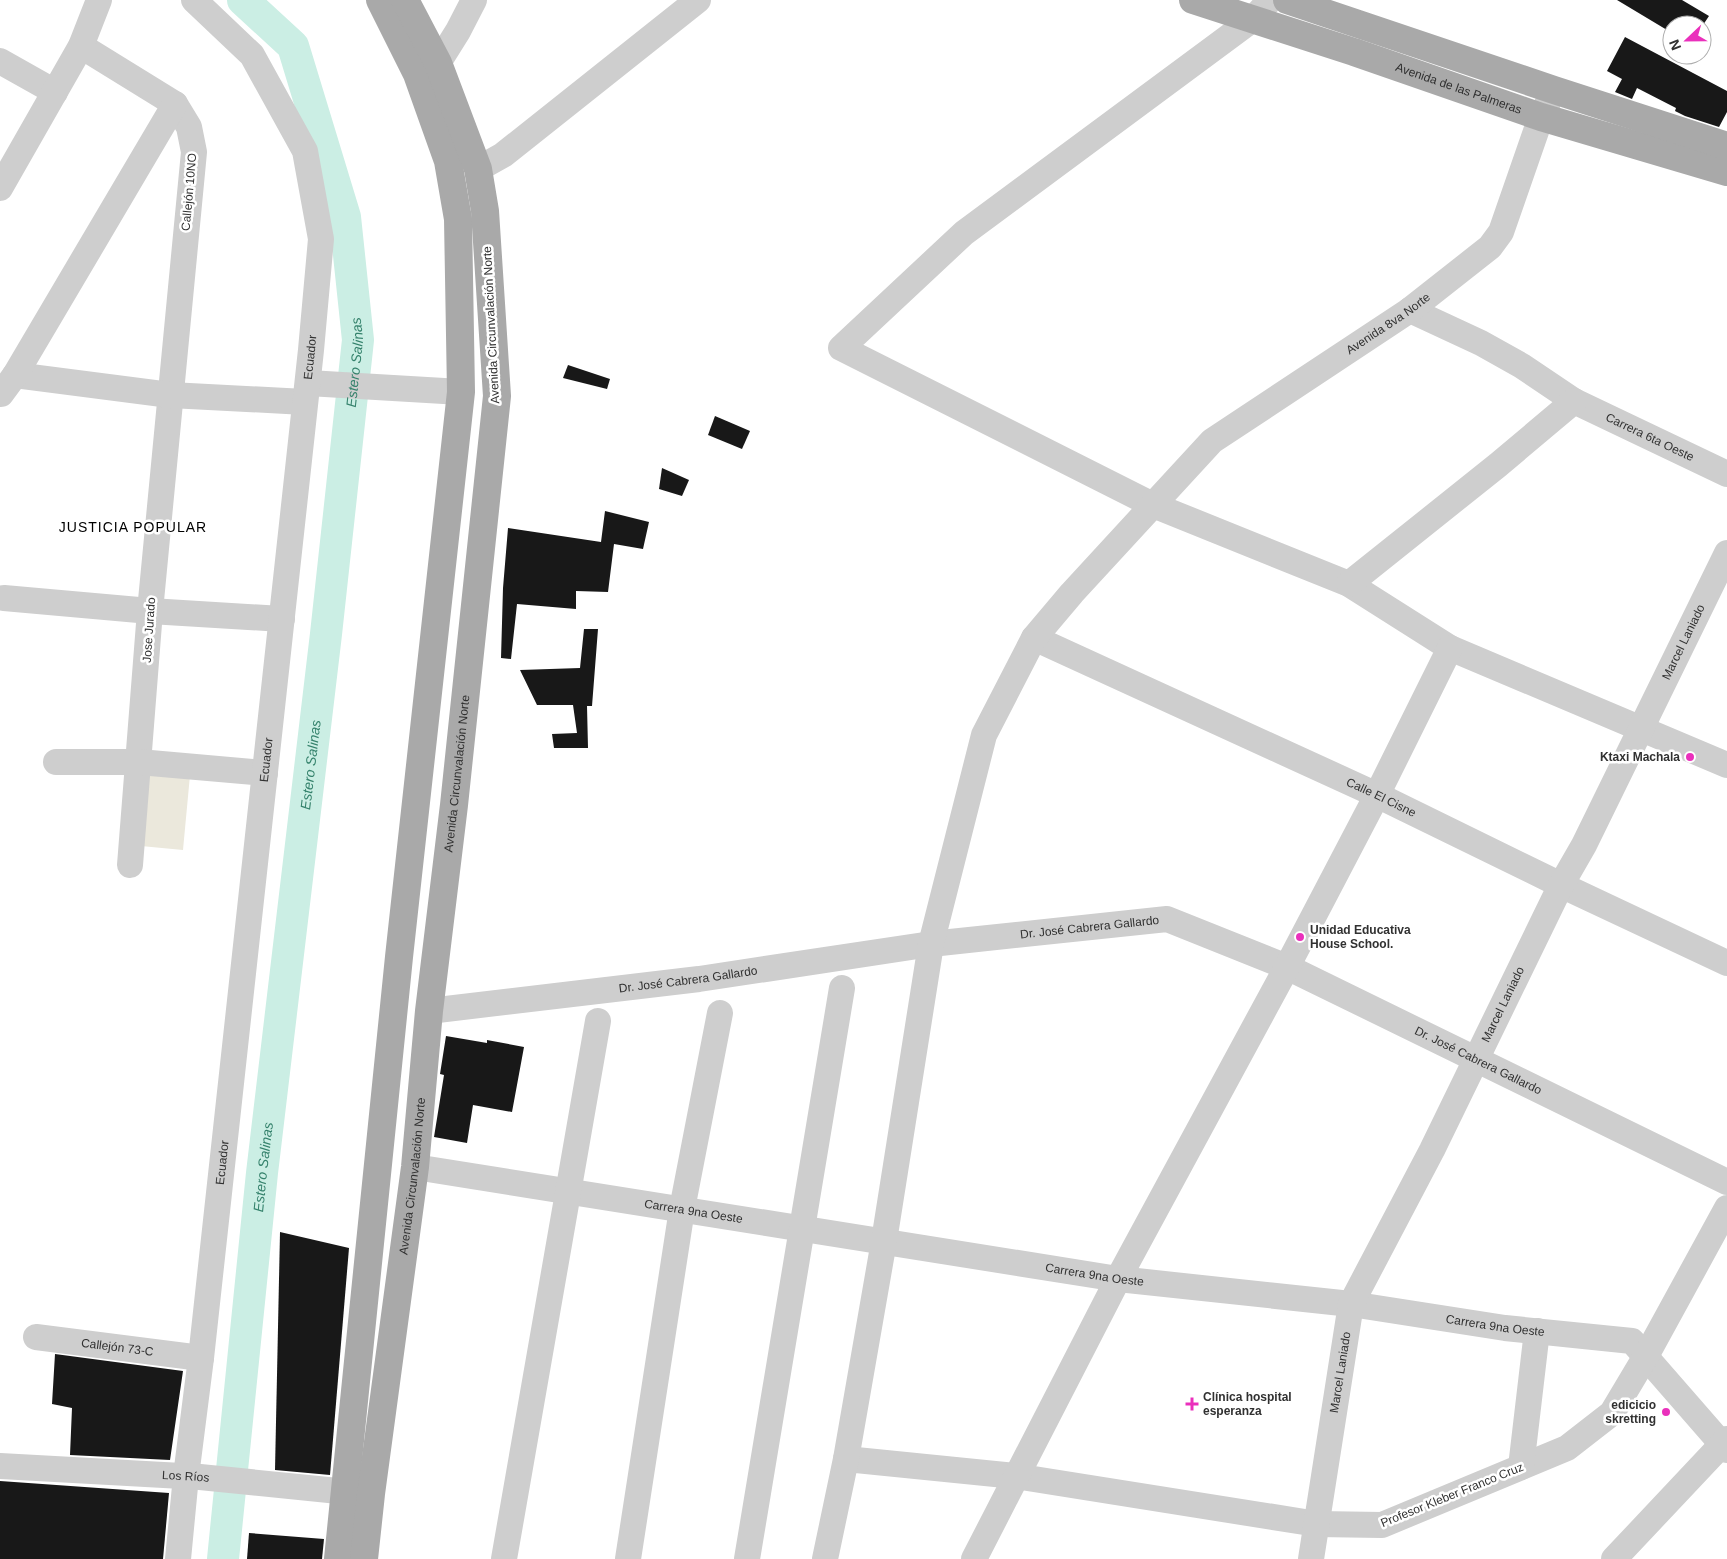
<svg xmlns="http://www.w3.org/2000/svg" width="1727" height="1559" viewBox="0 0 1727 1559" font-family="Arial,sans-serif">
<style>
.green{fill:#ebe8dc}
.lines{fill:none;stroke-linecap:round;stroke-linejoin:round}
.river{stroke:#cbeee4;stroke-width:32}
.building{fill:#181818}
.minor{stroke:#cecece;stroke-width:26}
.major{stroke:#a9a9a9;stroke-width:28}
.poi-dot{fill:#ea30bc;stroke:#fff;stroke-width:2}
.labels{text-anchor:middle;stroke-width:5;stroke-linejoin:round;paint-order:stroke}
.street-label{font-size:12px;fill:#313131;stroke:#fff}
.poi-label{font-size:12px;font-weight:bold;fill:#313131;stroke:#fff;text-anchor:end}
.water-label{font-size:14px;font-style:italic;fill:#35826c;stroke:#fff}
.neighbourhood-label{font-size:14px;letter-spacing:1px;fill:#000;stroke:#fff}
</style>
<rect width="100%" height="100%" fill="#fff"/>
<!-- green -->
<path class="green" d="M147,771L190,775L183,850L141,846Z"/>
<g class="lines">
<!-- river -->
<path class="river" id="s1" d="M223,1559L262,1173L326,634L358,340L345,217L293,46L243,0"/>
</g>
<!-- building -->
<g class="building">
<path d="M1617,0H1682L1709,16L1703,25H1672V33Z"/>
<path d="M1625,37L1727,91V112L1719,127L1685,116L1675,111L1676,108L1637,88L1632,99L1615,92L1622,79L1607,71Z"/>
<path d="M568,365L610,379L607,389L563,378Z"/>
<path d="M715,416L750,431L742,449L708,435Z"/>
<path d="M662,468L689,480L682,496L659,489Z"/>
<path d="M605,511L649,522L643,549L614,544L608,592L576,591V609L517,604L511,659L501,658L503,588L508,528L601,542Z"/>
<path d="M584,629H598L592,706H587L588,748H554L552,734L577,733L573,705H537L520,670L580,668Z"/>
<path d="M446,1036L487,1043V1040L524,1047L512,1112L473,1105L467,1143L434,1137L444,1075L440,1074Z"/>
<path d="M280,1232L349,1248L330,1475L275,1470Z"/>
<path d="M55,1354L183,1371L170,1460L70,1455L72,1408L52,1404Z"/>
<path d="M0,1481L169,1493L163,1559H0Z"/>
<path d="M249,1533L324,1539L322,1559H247Z"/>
</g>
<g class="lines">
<!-- minor -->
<g class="minor">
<path d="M1270,0L1253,19L964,233L841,348L1153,505L1349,584L1450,648L1727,765"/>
<path d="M81,46L175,104L189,127L194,152L150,611L130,865"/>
<path d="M0,61L55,92"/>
<path d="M421,72L438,63L458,31L474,0"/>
<path d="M478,169L503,155L698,0"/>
<path d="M0,188L81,46L99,0"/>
<path id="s2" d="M1410,310L1481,343L1522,366L1574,401L1727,474"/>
<path d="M15,375L170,395L305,402"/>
<path d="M308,383L461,392"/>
<path d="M1,394L15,375L175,104"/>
<path d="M1349,584L1498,465L1574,401"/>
<path d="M4,598L150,611L282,619"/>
<path id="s3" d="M1034,638L1377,795L1561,885L1727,963"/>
<path d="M56,762H139L265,773"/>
<path id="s4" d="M429,1011L699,979L931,944L1167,919L1287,967L1727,1182"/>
<path id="s5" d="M415,1167L1118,1279L1351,1304L1505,1328L1632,1341L1727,1450"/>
<path id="s6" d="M36,1337L201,1358"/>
<path d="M846,1459L1015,1476L1317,1524L1382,1525L1567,1448L1612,1413L1646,1356L1727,1208"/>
<path id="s7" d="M0,1466L200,1477L368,1494"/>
<path d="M1521,1467L1537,1331"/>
<path id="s8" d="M178,1559L186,1476L201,1358L311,350L321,239L305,151L252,55L194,0"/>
<path d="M504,1559L598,1021"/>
<path d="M628,1559L682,1209L720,1013"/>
<path d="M747,1559L842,988"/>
<path id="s9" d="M825,1559L846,1459L884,1241L931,944L984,735L1034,638L1072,593L1212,441L1410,310L1490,247L1501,232L1541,117L1551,96"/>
<path d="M974,1559L1118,1279L1287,967L1377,795L1450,648"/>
<path id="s10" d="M1311,1559L1351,1304L1432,1150L1561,885L1584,845L1727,553"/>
<path d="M1614,1559L1727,1439"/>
</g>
<!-- major -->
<g class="major">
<path id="s11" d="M1193,0L1354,52L1541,117L1727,172"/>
<path d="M1287,0L1554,90L1727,146"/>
<path d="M338,1559L399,957L461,392L458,219L448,161L417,74L380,0"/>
<path id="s12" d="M364,1559L371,1494L415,1167L429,1011L454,805L497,396L485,211L478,169L438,63L405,0"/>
</g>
</g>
<!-- markers -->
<g class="poi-dot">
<circle cx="1690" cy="757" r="5"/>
<circle cx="1300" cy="937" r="5"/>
<path d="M1189.5 1396.5h5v5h5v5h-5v5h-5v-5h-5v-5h5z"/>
<circle cx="1666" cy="1412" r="5"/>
</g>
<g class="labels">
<!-- street labels -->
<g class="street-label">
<text dy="4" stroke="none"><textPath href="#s11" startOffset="280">Avenida de las Palmeras</textPath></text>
<text transform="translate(189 192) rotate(-85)" y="4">Callejón 10NO</text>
<text dy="4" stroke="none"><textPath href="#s9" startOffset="1426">Avenida 8va Norte</textPath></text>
<text transform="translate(491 325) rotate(-93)" y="4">Avenida Circunvalación Norte</text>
<text dy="4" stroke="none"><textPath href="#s8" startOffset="1209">Ecuador</textPath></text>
<text dy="4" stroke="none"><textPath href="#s2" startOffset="272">Carrera 6ta Oeste</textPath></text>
<text transform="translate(149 630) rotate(-86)" y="4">Jose Jurado</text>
<text dy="4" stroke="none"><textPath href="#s10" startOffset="999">Marcel Laniado</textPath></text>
<text dy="4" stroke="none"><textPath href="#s8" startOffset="804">Ecuador</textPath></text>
<text dy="4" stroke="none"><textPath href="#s12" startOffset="791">Avenida Circunvalación Norte</textPath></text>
<text dy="4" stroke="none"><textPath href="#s3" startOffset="382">Calle El Cisne</textPath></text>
<text dy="4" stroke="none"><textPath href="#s4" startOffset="666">Dr. José Cabrera Gallardo</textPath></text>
<text dy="4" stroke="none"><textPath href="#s4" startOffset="261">Dr. José Cabrera Gallardo</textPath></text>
<text dy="4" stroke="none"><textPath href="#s10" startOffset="594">Marcel Laniado</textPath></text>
<text dy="4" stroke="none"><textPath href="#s4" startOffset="1086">Dr. José Cabrera Gallardo</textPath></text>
<text dy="4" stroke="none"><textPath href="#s8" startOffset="399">Ecuador</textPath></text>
<text dy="4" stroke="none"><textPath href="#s12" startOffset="386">Avenida Circunvalación Norte</textPath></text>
<text dy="4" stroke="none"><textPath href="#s5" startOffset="282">Carrera 9na Oeste</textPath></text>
<text dy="4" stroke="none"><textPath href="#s5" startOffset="688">Carrera 9na Oeste</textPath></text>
<text dy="4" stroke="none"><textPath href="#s5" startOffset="1092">Carrera 9na Oeste</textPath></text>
<text dy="4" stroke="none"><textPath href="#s6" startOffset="82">Callejón 73-C</textPath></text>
<text dy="4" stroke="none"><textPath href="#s10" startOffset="189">Marcel Laniado</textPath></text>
<text dy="4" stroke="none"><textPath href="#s7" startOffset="186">Los Ríos</textPath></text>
<text transform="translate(1452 1495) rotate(-22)" y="4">Profesor Kleber Franco Cruz</text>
</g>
<!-- poi labels -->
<g class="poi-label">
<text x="1680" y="761">Ktaxi Machala</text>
<text x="1310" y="934" text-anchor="start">Unidad Educativa<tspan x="1310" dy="14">House School.</tspan></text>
<text x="1203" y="1401" text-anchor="start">Clínica hospital<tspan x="1203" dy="14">esperanza</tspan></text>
<text x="1656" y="1409">edicicio<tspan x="1656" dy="14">skretting</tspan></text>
</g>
<!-- water labels -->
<g class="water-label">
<text dy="5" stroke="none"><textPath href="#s1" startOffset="1204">Estero Salinas</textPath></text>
<text dy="5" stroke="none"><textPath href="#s1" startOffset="799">Estero Salinas</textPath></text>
<text dy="5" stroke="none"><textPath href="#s1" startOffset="394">Estero Salinas</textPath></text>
</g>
<!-- neighbourhood labels -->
<g class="neighbourhood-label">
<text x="133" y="532">JUSTICIA POPULAR</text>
</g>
</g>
<!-- north arrow -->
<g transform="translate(1687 40) rotate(248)"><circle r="24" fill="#ffffff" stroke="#adadad"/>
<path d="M0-4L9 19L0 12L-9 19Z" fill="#ea30bc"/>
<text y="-8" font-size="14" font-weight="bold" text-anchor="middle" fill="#313131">N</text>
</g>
</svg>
